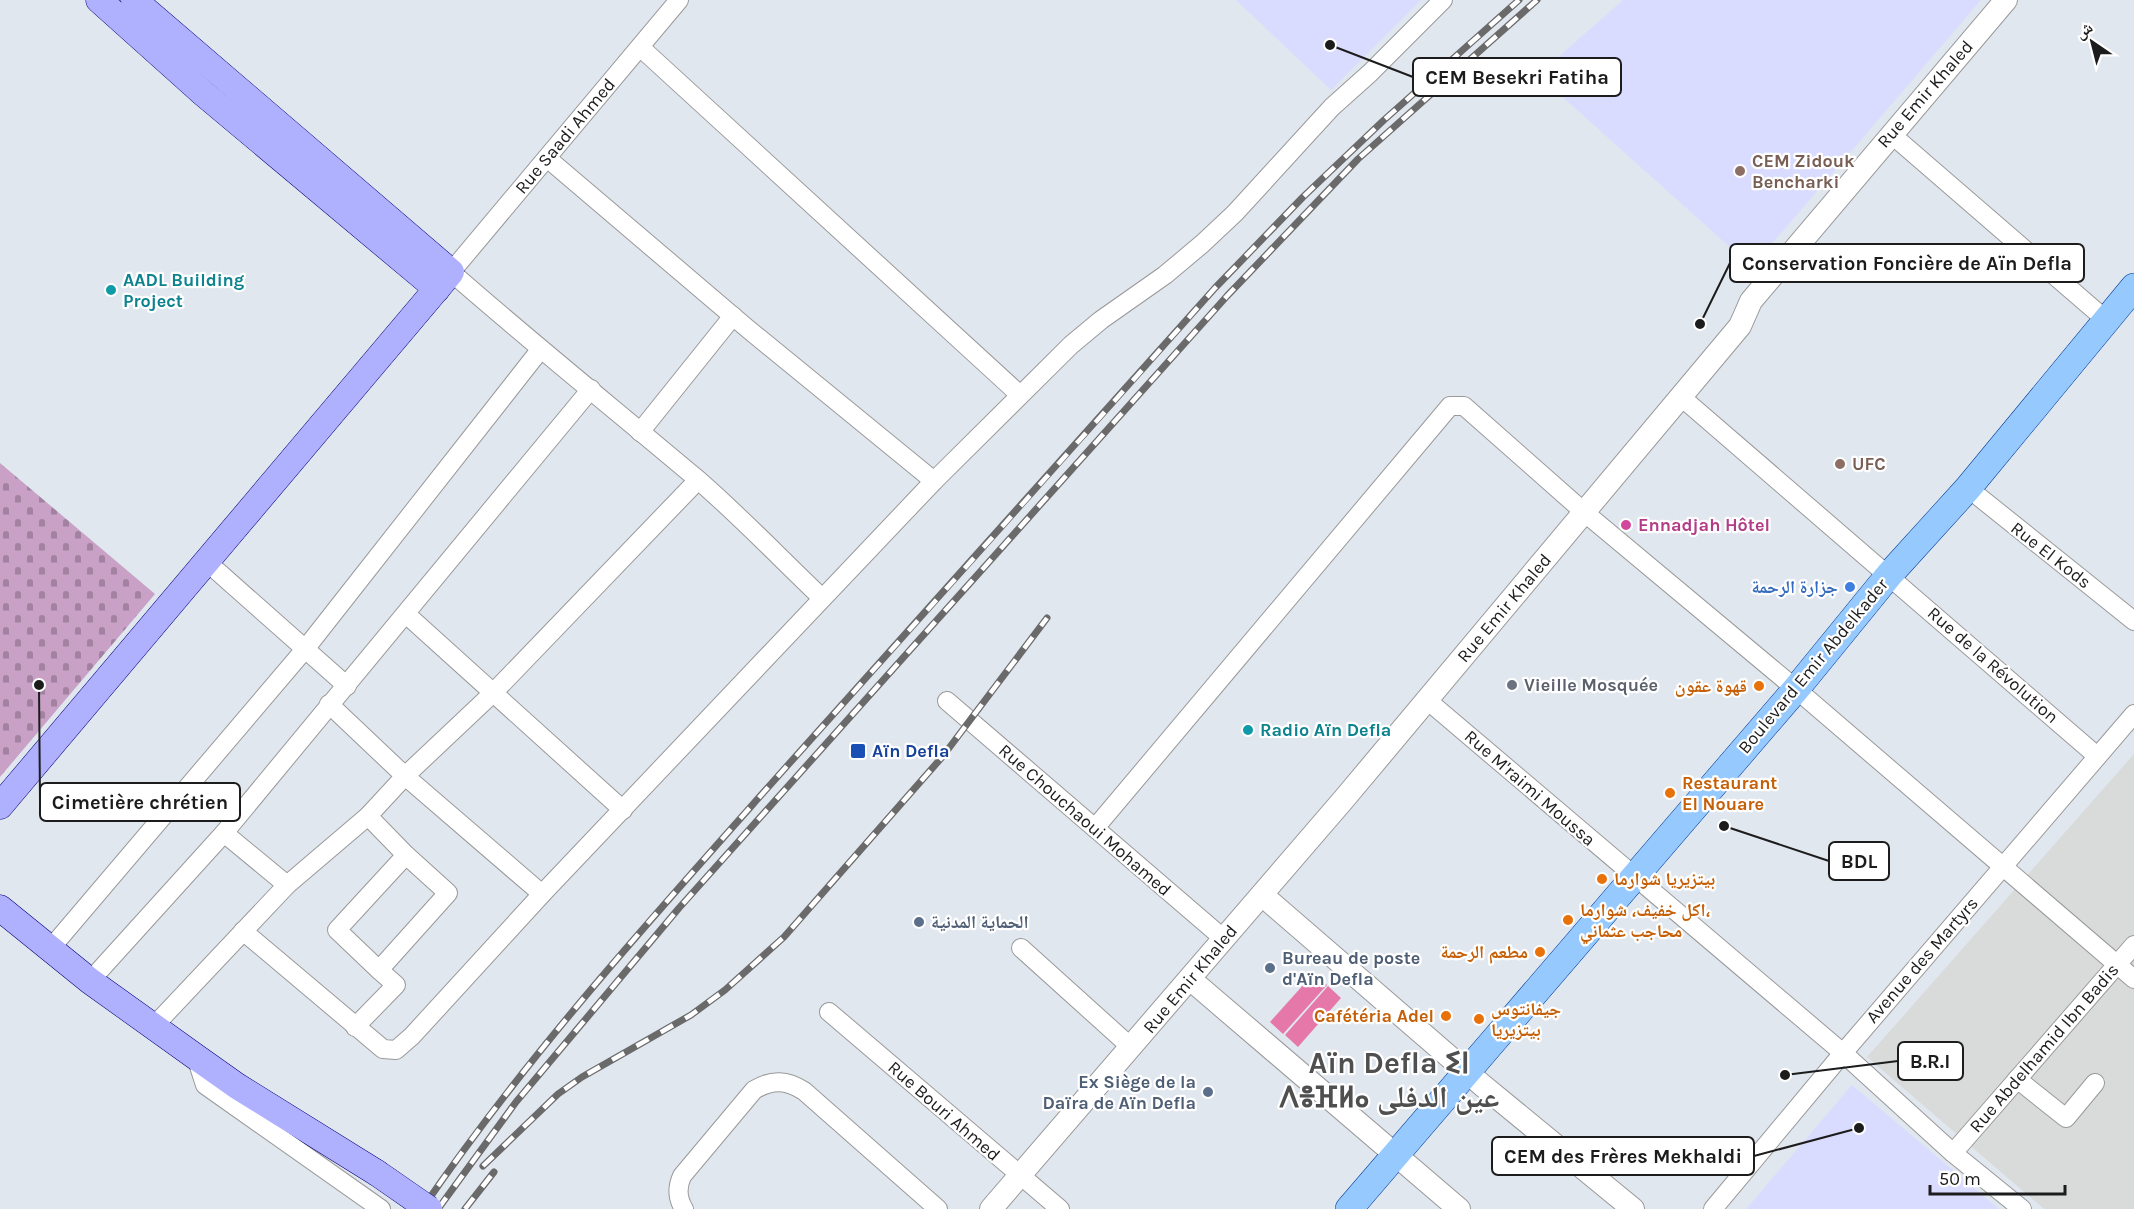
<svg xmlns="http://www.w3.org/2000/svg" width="2134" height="1209" viewBox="0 0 2134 1209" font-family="Karla,'Noto Naskh Arabic','Noto Sans Tifinagh',sans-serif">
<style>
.residential{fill:#d9dbdb}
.education{fill:#dadcff}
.cemetery{fill:url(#cemetery-stones)}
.pitch{fill:#e578a9}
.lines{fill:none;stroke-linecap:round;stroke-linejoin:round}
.minor-casing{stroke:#999;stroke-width:20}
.tertiary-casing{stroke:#999;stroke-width:24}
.secondary-casing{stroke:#060077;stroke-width:27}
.primary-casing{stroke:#003b95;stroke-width:28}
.minor{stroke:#fff;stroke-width:18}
.tertiary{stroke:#fff;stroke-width:22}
.secondary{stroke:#b0b1fe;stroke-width:26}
.primary{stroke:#96caff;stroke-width:27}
.rail-casing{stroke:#6a6a6a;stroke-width:7}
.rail{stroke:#fff;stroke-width:4.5;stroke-dasharray:14;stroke-linecap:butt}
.secondary-bridge-casing{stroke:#060077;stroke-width:27;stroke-linecap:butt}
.secondary-bridge{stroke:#b0b1fe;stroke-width:26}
.education-dot{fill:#8d6e63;stroke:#fff;stroke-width:2}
.culture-dot{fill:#0f9aa8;stroke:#fff;stroke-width:2}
.hotel-dot{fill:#d1479c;stroke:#fff;stroke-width:2}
.shop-dot{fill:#3f7fe0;stroke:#fff;stroke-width:2}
.worship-dot{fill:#6b7280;stroke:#fff;stroke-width:2}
.food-dot{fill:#e8710a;stroke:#fff;stroke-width:2}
.transit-dot{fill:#1a4fb4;stroke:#fff;stroke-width:2}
.service-dot{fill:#5c6f8a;stroke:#fff;stroke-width:2}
.labels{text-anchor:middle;stroke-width:4.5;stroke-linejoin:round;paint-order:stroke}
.street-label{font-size:18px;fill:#1c1c1c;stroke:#fff}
.education-label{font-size:18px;font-weight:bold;fill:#785e54;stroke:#fff;text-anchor:start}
.culture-label{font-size:18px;font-weight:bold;fill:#0d838f;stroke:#fff;text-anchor:start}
.hotel-label{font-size:18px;font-weight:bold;fill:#b23c85;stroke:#fff;text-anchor:start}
.shop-label{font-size:18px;font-weight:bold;fill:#366cbe;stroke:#fff;text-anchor:end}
.worship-label{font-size:18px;font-weight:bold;fill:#5b616d;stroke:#fff;text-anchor:start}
.food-label{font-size:18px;font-weight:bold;fill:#c56008;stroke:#fff;text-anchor:start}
.transit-label{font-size:18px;font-weight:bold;fill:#164399;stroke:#fff;text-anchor:start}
.service-label{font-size:18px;font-weight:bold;fill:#4e5e75;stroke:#fff;text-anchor:start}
.town-label{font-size:30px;font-weight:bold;fill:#4f4f4f;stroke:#fff}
.leader{fill:none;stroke:#1c1c1c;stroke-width:2}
.callout-dot{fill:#1c1c1c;stroke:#fff;stroke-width:2}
.callout{fill:#fff;stroke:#1c1c1c;stroke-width:2}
.callout-label{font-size:20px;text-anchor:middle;font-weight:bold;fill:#1c1c1c}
</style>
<defs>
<pattern id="cemetery-stones" width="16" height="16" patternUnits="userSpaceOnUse" patternTransform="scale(1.5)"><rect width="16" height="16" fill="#c9a1c6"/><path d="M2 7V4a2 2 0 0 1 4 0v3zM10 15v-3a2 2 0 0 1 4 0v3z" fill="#a282a0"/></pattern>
</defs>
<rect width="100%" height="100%" fill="#e1e7ef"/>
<!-- residential -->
<path class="residential" d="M2134,754V1209H2044L1867,1057Z"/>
<!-- education -->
<g class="education">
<path d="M1236,0H1421L1331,90Z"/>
<path d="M1623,0H1981L1752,267L1538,75Z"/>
<path d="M1852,1085L1955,1172L1999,1209H1746Z"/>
</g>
<!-- cemetery -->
<path class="cemetery" d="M0,463L155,594L0,777Z"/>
<!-- pitch -->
<g class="pitch">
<path d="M1314,973L1327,985L1283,1034L1270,1022Z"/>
<path d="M1328,986L1341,998L1298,1047L1285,1035Z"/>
</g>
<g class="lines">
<!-- minor casing -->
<g class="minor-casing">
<g id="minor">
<path d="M679,0L451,272C531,342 614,409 696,478C740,516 780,558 822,598"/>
<path d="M640,47L1020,395"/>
<path d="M1891,134L2106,320"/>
<path d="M547,158L748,329L934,481"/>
<path d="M1680,396L2097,756"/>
<path d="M640,432L733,316"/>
<path d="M1968,488L2134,621"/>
<path d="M207,562L347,686"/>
<path d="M406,614L623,810"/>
<path d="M1427,700L1843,1053L1953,1153L2022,1209"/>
<path d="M947,701L1224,939"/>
<path d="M329,704L405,776L542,894"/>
<path d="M1095,828L1450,406H1464L1584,512L1796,689L2134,979"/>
<path d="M224,833L287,885"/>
<path d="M243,931L383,1049L396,1050L412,1036L542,894L934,481L1071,345L1101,320L1165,275L1202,244L1235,213L1332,107L1370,73L1443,0"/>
<path d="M51,948L306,648L540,350"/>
<path d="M1021,948L1132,1048"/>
<path d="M379,970L337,930L406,855"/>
<path d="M90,981L224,833L591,389"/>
<path d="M829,1012L1060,1209"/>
<path d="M154,1026L287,885L368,816L405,776L493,693L698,480"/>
<path d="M355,1027L396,985L379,970L448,893L406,855L368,816"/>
<path d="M196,1057L205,1085L381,1209"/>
<path d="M2017,1079L2066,1118L2095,1083"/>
<path d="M1953,1153L2134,945"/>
<path d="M684,1209C677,1198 677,1187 682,1176L754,1090C772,1079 787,1080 804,1091L938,1209"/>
<path d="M1713,1209L1843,1053L2134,714"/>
</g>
</g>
<!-- tertiary casing -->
<g class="tertiary-casing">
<g id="tertiary">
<path d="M1262,895L1482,1085L1633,1209"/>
<path d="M1190,979L1459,1209"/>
<path d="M991,1209L1344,799L1740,326L1751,301L2006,0"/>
</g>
</g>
<!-- secondary casing -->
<g class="secondary-casing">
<g id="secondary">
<path d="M99,0L204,94L437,289"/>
<path d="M0,806L451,272L134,0"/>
<path d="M0,908L90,981L196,1057L237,1086L377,1173"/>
</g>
</g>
<!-- primary casing -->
<g class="primary-casing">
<path id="primary" d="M1349,1209L1796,689L1889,575L1968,488L2134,287"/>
</g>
<!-- minor -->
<use href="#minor" class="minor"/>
<!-- tertiary -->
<use href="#tertiary" class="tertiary"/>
<!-- secondary -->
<use href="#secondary" class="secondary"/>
<!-- primary -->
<use href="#primary" class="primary"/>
<!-- rail casing -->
<g class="rail-casing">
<g id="rail">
<path d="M483,1166L558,1094L582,1077L691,1015L725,990L784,937L943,756L1047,618"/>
<path d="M422,1209C530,1051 660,909 787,766C930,607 1073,448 1215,288L1303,197L1384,120L1519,0"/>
<path d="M438,1209L516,1102L679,908L1227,296L1358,159L1537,0"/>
<path d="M465,1209L494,1172"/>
</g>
</g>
<!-- rail -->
<use href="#rail" class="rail"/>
<!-- secondary-bridge casing -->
<g class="secondary-bridge-casing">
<path id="secondary-bridge" d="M377,1173L429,1209"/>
</g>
<!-- secondary-bridge -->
<use href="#secondary-bridge" class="secondary-bridge"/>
</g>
<!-- markers -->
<g class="education-dot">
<circle cx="1740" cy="171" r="6"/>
<circle cx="1840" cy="464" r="6"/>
</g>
<g class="culture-dot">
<circle cx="111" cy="290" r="6"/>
<circle cx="1248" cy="730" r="6"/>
</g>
<circle class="hotel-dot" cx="1626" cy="525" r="6"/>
<circle class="shop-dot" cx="1850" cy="587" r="6"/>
<circle class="worship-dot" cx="1512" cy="685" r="6"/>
<g class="food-dot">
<circle cx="1759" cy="686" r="6"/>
<circle cx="1670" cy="793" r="6"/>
<circle cx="1602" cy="879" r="6"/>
<circle cx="1568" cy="920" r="6"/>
<circle cx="1540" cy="952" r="6"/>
<circle cx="1446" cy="1016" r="6"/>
<circle cx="1479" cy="1019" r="6"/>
</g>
<rect class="transit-dot" x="850" y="743" width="16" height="16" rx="3"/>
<g class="service-dot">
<circle cx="919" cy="922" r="6"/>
<circle cx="1270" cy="968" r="6"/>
<circle cx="1208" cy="1092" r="6"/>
</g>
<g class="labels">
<!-- street labels -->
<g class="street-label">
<text transform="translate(1925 94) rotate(-49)" y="6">Rue Emir Khaled</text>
<text transform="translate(565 136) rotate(-50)" y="6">Rue Saadi Ahmed</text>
<text transform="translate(2051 555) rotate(38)" y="6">Rue El Kods</text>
<text transform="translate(1504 608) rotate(-50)" y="6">Rue Emir Khaled</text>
<text transform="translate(1993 665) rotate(41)" y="6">Rue de la Révolution</text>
<text transform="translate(1813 666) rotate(-50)" y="6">Boulevard Emir Abdelkader</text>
<text transform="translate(1530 788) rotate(41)" y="6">Rue M'raimi Moussa</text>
<text transform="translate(1085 820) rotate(41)" y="6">Rue Chouchaoui Mohamed</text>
<text transform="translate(1922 960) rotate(-49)" y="6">Avenue des Martyrs</text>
<text transform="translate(1190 979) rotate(-50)" y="6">Rue Emir Khaled</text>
<text transform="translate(2044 1048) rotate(-49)" y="6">Rue Abdelhamid Ibn Badis</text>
<text transform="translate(944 1111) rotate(41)" y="6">Rue Bouri Ahmed</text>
</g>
<!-- education labels -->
<g class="education-label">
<text x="1752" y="167">CEM Zidouk<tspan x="1752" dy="21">Bencharki</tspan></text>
<text x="1852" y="470">UFC</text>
</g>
<!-- culture labels -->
<g class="culture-label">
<text x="123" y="286">AADL Building<tspan x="123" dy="21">Project</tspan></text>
<text x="1260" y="736">Radio Aïn Defla</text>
</g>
<!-- hotel labels -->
<g class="hotel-label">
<text x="1638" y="531">Ennadjah Hôtel</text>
</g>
<!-- shop labels -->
<g class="shop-label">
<text x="1838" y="593">جزارة الرحمة</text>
</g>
<!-- worship labels -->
<g class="worship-label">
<text x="1524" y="691">Vieille Mosquée</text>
</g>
<!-- food labels -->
<g class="food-label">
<text x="1747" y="692" text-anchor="end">قهوة عقون</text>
<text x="1682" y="789">Restaurant<tspan x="1682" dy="21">El Nouare</tspan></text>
<text x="1614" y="885">بيتزيريا شوارما</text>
<text x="1580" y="916">اكل خفيف، شوارما،<tspan x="1580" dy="21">محاجب عثماني</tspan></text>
<text x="1528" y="958" text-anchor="end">مطعم الرحمة</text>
<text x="1491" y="1015">جيفانتوس<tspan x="1491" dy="21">بيتزيريا</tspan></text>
<text x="1434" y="1022" text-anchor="end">Cafétéria Adel</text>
</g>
<!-- transit labels -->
<g class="transit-label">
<text x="872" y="757">Aïn Defla</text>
</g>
<!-- service labels -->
<g class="service-label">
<text x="931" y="928">الحماية المدنية</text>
<text x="1282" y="964">Bureau de poste<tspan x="1282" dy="21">d'Aïn Defla</tspan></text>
<text x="1196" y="1088" text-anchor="end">Ex Siège de la<tspan x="1196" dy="21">Daïra de Aïn Defla</tspan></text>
</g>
<!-- town labels -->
<g class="town-label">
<text x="1389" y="1073">Aïn Defla ⵉⵏ<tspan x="1389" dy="34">ⴷⴻⴼⵍⴰ عين الدفلى</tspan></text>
</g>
</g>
<!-- callouts -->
<path class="leader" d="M1330 45L1413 77M1700 324L1730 263M39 685L40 802M1724 826L1829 861M1785 1075L1898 1061M1859 1128L1754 1156"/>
<g class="callout-dot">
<circle cx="1330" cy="45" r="6"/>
<circle cx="1700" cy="324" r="6"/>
<circle cx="39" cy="685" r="6"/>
<circle cx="1724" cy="826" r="6"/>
<circle cx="1785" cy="1075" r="6"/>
<circle cx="1859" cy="1128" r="6"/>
</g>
<g class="callout">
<rect x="1413" y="58" width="208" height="38" rx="6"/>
<rect x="1730" y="244" width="354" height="38" rx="6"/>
<rect x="40" y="783" width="200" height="38" rx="6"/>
<rect x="1829" y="842" width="60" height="38" rx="6"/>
<rect x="1898" y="1042" width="65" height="38" rx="6"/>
<rect x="1492" y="1137" width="262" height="38" rx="6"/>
</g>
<g class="callout-label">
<text x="1517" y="84">CEM Besekri Fatiha</text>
<text x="1907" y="270">Conservation Foncière de Aïn Defla</text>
<text x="140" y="809">Cimetière chrétien</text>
<text x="1859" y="868">BDL</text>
<text x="1930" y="1068">B.R.I</text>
<text x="1623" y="1163">CEM des Frères Mekhaldi</text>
</g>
<!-- north arrow -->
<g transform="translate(2092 42) rotate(325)" stroke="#ffffff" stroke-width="4.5" paint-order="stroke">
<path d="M0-4.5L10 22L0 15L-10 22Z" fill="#1c1c1c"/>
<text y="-9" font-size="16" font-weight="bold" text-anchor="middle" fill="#1c1c1c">ش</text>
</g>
<!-- scale -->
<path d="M1930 1185v9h135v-9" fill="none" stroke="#1c1c1c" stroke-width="3"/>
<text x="1939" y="1185" font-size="18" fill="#1c1c1c" stroke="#ffffff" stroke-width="4.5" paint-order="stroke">50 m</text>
</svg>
